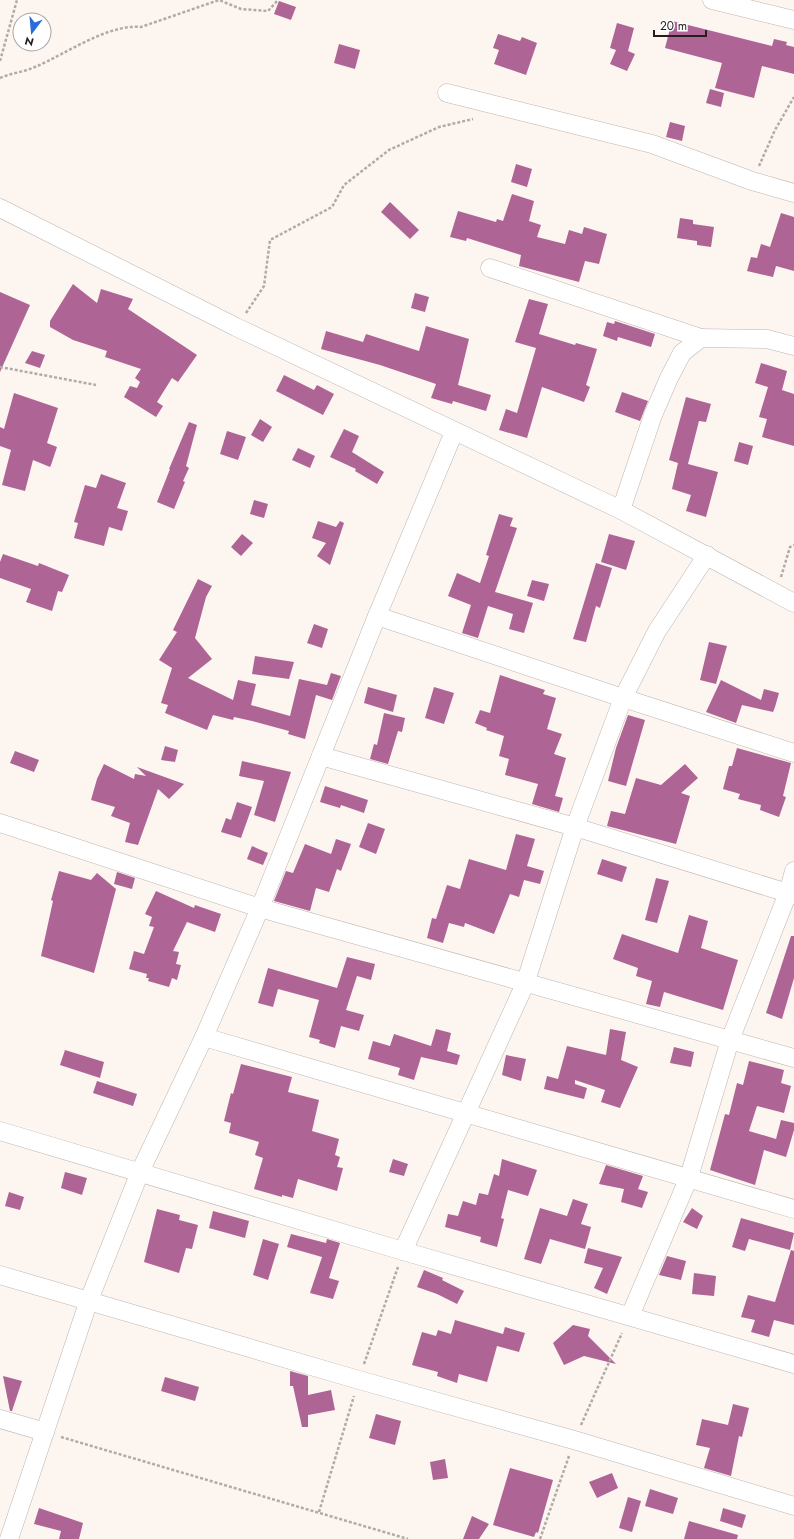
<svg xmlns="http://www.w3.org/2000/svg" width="794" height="1539" viewBox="0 0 794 1539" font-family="Jost,sans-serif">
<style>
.building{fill:#ae6596}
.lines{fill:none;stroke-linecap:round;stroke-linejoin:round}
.minor-casing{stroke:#beb5b1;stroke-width:19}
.path{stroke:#b1aba7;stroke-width:2.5;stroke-dasharray:3 2;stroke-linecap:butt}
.minor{stroke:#fff;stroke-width:18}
</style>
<rect width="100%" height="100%" fill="#fdf5f0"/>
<!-- building -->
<g class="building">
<path d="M279,1L296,7L291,20L274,14Z"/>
<path d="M672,21L772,46L774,39L787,42L786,45L794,47V74L762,66L754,98L715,88L722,63L665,48Z"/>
<path d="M617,23L634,28L628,51L635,54L627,71L610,64L616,50L610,48Z"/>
<path d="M498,34L520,41L522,37L537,43L526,75L494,64L499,50L493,48Z"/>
<path d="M339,44L360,50L355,69L334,63Z"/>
<path d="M710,89L724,93L721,107L706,103Z"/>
<path d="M670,122L685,126L682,141L666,137Z"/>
<path d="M516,164L532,169L527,187L511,182Z"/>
<path d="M512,194L534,201L529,221L541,225L537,237L565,244L569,230L582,234L584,227L607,234L599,264L585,261L579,282L519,266L521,255L467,238L466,241L450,237L458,211L496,222L497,219L503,221Z"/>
<path d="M390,202L419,230L410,239L381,212Z"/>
<path d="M781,213L794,217V271L776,266L773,277L747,271L751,257L757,258L761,244L770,247Z"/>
<path d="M680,218L693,220V224L714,227L711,247L697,245V241L677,238Z"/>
<path d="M73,284L97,303L101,289L133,299L128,309L197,355L178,382L172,378L157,402L163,406L156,417L124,397L130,386L137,388L140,382L135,378L141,369L105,357L107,351L73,340L50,327V321Z"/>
<path d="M0,292L30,305L0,372Z"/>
<path d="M415,293L429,297L425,312L411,308Z"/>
<path d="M529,299L548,304L539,334L575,345L576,343L597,349L586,385L590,387L584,402L542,387L527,438L499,430L506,409L517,413L536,348L515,342Z"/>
<path d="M615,321L655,334L651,347L618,337L617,341L603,336L607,322L614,324Z"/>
<path d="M426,326L469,339L458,385L491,395L486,411L453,401L452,404L431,398L436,384L380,365L321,349L326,331L363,342L366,334L419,351Z"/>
<path d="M32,351L45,355L40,368L25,363Z"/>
<path d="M761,363L787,371L782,390L794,394V446L762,437L767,419L759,417L768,387L755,383Z"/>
<path d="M284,375L314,390L317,385L334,394L323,415L276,391Z"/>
<path d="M622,392L648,401L640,421L615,412Z"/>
<path d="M14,393L58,408L47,443L57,447L51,465L50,467L33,460L25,491L2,485L11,450L0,446V427L4,429Z"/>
<path d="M686,397L711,404L706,422L699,421L688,464L718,472L706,517L686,511L691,495L672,489L678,463L669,460Z"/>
<path d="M260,419L272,427L263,442L251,435Z"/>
<path d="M189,422L197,425L186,466L189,468L183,481L185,482L174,509L157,502L170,469H169Z"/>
<path d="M344,429L359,436L352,452L384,472L377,484L355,471L356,469L330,457Z"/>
<path d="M227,431L246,437L238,460L220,454Z"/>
<path d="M739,442L753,446L748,465L734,461Z"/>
<path d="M298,448L315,456L310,468L292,460Z"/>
<path d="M101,474L126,483L117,508L128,511L122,531L109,527L104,546L74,538L78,523L74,522L85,485L96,488Z"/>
<path d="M254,500L268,504L264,518L250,514Z"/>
<path d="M499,514L513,518L510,526L517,528L495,592L533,603L524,633L509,629L513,614L488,606L478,638L462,633L471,605L448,596L457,573L480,583L489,556L486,555Z"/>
<path d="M318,521L336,527L340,521L344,523L330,565L317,556L326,543L312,538Z"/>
<path d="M242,534L253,543L241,556L231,547Z"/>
<path d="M609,534L635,541L626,570L601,562Z"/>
<path d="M3,554L38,566L39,563L69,575L62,592L58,591L52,611L26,602L31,589L0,578V562Z"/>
<path d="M596,563L612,568L600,608L596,606L586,642L573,639Z"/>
<path d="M198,579L212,586L206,597L195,638L212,659L188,678L233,700L238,680L256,684L251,705L290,716L299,679L327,685L331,673L341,676L332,700L316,695L305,739L288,734L289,731L252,721L234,717L233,720L213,715L207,730L165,713L168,705L161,703L172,668L159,660L177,632L173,630Z"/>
<path d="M532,580L549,584L544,601L527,596Z"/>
<path d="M314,624L328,629L322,648L307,643Z"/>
<path d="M709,642L727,646L716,684L700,680Z"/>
<path d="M255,656L294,662L289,679L252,674Z"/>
<path d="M500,675L545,690L543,694L556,698L547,729L562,734L554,754L566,758L555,796L563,798L559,812L532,804L538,784L505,775L509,759L499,756L504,736L486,730L487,728L475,723L480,710L490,713Z"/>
<path d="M721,680L761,700L764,689L779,693L775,707L773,712L742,705L736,723L706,712Z"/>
<path d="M368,687L397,695L393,712L364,703Z"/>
<path d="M434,687L454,693L444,724L425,718Z"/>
<path d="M384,713L405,718L402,732L398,731L388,764L370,759L374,744L377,745Z"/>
<path d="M628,715L645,720L626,786L608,781L616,748Z"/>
<path d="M165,746L178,750L175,762L161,760Z"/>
<path d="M737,748L791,763L783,796L786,797L779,817L760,810L761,805L738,799L740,794L723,789L729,766H732Z"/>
<path d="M15,751L39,760L34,772L10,763Z"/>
<path d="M242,761L291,772L275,822L254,815L264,781L239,776Z"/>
<path d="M104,764L134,779L135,774L146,776L137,767L184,784L169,799L158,789L138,845L125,842L130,823L111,816L115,807L91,800L97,779Z"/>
<path d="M685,764L698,778L681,793L690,796L676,844L607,826L611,811L625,814L636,778L661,785Z"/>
<path d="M325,786L368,800L364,813L341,805L340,808L320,802Z"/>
<path d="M237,802L252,807L241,838L221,832L226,818L231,820Z"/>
<path d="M368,823L385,829L376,854L359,847Z"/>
<path d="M516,834L535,839L527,866L544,871L540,884L524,880L519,897L510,894L494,934L465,923L464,927L449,923L443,943L427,938L432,918L436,919L447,885L460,889L469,859L506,870Z"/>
<path d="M336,839L351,844L341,871L337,869L329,892L316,888L310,911L274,901L286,871L293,873L305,844L331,854Z"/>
<path d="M252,846L268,853L263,865L247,859Z"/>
<path d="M602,859L627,867L622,882L597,874Z"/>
<path d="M59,871L91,880L97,873L116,889L94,973L41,956L53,901L51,900Z"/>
<path d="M117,872L135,878L132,889L114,884Z"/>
<path d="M656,878L669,881L657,923L645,920Z"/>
<path d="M156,891L194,908L195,905L221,914L215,932L187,922L173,951L179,952L176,964L181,965L177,980L172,978L169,987L148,981L149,978H146L147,974L129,969L134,951L144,954L154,927L149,926L152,917L145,914Z"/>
<path d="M689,915L708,921L701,948L738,960L723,1010L664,992L660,1007L646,1004L652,981L636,976L638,968L613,959L622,934L678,953Z"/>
<path d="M791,936H794V978L782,1019L766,1013Z"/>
<path d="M347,957L375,964L371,980L357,976L346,1010L364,1015L359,1031L341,1026L335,1048L319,1043L320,1040L309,1037L319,1000L278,989L273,1007L258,1003L268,968L337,988Z"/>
<path d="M436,1029L451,1033L447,1051L460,1055L457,1065L421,1057L414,1080L398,1075L400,1068L368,1059L373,1041L390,1046L394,1034L431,1046Z"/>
<path d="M610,1029L626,1032L621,1060L638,1067L620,1108L601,1102L605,1090L575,1080V1084L587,1088L584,1099L544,1089L547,1076L558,1079L567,1046L606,1055Z"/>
<path d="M674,1047L694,1052L691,1067L670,1063Z"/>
<path d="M65,1050L104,1062L100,1078L60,1065Z"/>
<path d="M506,1055L526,1059L521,1081L502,1075Z"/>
<path d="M749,1061L784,1070L781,1083L791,1086L784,1113L757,1106L749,1131L776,1139L781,1120L794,1123V1130L786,1157L764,1150L755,1185L710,1170L725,1114L729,1115L737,1083L743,1085Z"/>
<path d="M241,1064L292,1077L288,1092L319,1100L312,1131L339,1139L335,1155L340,1157L337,1167L343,1168L337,1191L298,1179L293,1198L282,1195V1197L254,1189L263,1158L255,1155L259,1142L229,1133L231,1123L224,1121L231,1093L233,1094Z"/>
<path d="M97,1081L137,1094L133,1106L93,1093Z"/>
<path d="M393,1159L408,1164L404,1176L389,1172Z"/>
<path d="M502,1159L537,1170L528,1196L508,1190L501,1218L504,1219L497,1247L480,1242L481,1237L445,1227L448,1214L458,1216L463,1201L476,1205L479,1193L488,1195L494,1174L499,1176Z"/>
<path d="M606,1165L643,1176L638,1189L648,1192L642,1208L621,1202L624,1189L599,1184Z"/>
<path d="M65,1172L87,1178L82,1195L61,1188Z"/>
<path d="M9,1192L24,1197L20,1210L5,1206Z"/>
<path d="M573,1199L588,1204L581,1224L591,1227L585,1249L550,1239L541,1264L524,1259L540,1208L567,1216Z"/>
<path d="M692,1208L703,1216L697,1229L683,1222Z"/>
<path d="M157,1209L180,1215L179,1220L198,1225L192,1249L186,1248L179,1273L144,1262Z"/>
<path d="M213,1211L249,1221L245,1238L209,1228Z"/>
<path d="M741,1218L794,1233L790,1250L749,1239L745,1251L732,1247Z"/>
<path d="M291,1234L326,1243L327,1239L340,1243L329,1278L339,1281L333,1299L310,1293L322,1257L287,1247Z"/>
<path d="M263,1239L279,1244L268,1280L253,1275Z"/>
<path d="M588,1248L622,1257L607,1294L594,1288L603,1268L584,1263Z"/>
<path d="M791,1250L794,1251V1325L774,1320L769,1337L751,1332L755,1320L741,1317L748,1295L775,1302Z"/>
<path d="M667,1256L686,1261L681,1280L659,1275Z"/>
<path d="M424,1270L443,1278L442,1280L464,1291L457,1304L437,1294L417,1287Z"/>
<path d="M694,1273L716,1276L714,1296L692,1294Z"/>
<path d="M455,1320L503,1334L505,1327L525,1333L519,1352L497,1346L487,1382L459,1374L457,1383L437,1376L438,1372L412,1365L422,1332L436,1336L438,1330L451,1334Z"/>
<path d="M573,1325L590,1329L588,1336L616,1364L584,1356L564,1365L553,1343Z"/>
<path d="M290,1371L308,1376V1395L331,1390L335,1410L308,1415V1427H302L293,1386H290Z"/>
<path d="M3,1376L22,1381L12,1411H10Z"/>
<path d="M165,1377L199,1387L195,1401L161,1391Z"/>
<path d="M733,1404L749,1408L742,1437L739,1436L731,1476L704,1468L710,1448L696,1445L702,1419L728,1425Z"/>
<path d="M376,1414L401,1421L395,1445L369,1438Z"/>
<path d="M445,1459L448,1478L433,1480L430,1462Z"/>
<path d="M510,1468L553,1480L538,1533L536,1532L534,1537L493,1525Z"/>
<path d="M612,1473L618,1488L597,1498L589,1482Z"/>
<path d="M650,1489L678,1498L673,1514L645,1506Z"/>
<path d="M628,1497L641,1501L632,1532L619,1528Z"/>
<path d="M39,1508L83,1523L79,1539H59L61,1531L34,1524Z"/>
<path d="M723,1508L746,1515L742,1528L720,1521Z"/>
<path d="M472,1516L489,1524L479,1539H463Z"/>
<path d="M689,1521L738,1535L737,1539H684Z"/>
</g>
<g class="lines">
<!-- minor casing -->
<g class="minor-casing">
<g id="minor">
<path d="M712,0L794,20"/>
<path d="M447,93L652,144L752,181L794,193"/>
<path d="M0,208L236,327L621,510L794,603"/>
<path d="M490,268L701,338"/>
<path d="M621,510L653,415L669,378L682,353L701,338L767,339L794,346"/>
<path d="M377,616L623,698L794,753"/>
<path d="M321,756L575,827L794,895"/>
<path d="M0,823L260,908L794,1058"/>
<path d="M204,1037L794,1209"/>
<path d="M0,1131L403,1251L794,1364"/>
<path d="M403,1251L525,984L575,827L623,698L657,631L707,555"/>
<path d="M0,1275L359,1380L574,1440L794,1506"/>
<path d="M630,1316L689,1177L730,1040L788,893L794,871"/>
<path d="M0,1419L45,1432"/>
<path d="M9,1539L89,1300L140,1172L204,1037L260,908L377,616L454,432"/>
</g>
</g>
<!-- path -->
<g class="path">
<path d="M0,61L17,0"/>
<path d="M0,78C11,73 24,72 35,67C66,54 107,24 141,27L219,0L241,9L268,11L278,0"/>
<path d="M759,166L775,130L794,97"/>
<path d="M246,313L264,286L270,240L332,207L344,185L389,150L439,127L473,119"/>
<path d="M0,367L96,385"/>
<path d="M781,577L790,547L794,545"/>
<path d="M364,1364L398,1267"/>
<path d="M581,1425L622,1333"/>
<path d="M61,1437L408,1539"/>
<path d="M319,1512L354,1396"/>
<path d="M540,1539L569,1456"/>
</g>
<!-- minor -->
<use href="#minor" class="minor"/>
</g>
<!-- north arrow -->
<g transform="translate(32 32) rotate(196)"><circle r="19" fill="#ffffff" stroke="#a7a5a5"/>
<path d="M0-3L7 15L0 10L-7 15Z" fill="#2a6cd9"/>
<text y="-6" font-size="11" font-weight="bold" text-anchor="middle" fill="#221f1d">N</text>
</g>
<!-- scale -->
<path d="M654 30v6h52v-6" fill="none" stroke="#221f1d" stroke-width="2"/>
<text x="660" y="30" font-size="12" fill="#221f1d" stroke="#ffffff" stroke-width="3" paint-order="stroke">20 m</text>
</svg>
